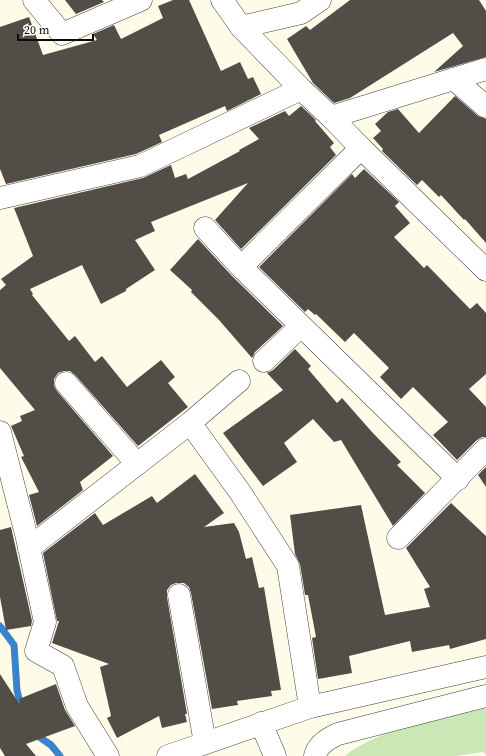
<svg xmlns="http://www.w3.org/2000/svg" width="486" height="756" viewBox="0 0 486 756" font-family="'Source Serif 4',serif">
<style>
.green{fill:#cae7b5}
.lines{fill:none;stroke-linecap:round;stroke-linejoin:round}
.stream{stroke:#3883c9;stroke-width:7}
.building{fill:#534d47}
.pedestrian-casing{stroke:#3e3e3e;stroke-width:23}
.minor-casing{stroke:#3e3e3e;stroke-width:23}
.tertiary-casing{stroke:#3e3e3e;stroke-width:23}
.pedestrian{stroke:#fff;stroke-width:22}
.minor{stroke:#fff;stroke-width:22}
.tertiary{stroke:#fff;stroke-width:22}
</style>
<rect width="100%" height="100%" fill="#fefce9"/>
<!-- green -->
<path class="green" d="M486,706V754L483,752L456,756H345C378,729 445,716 486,706Z"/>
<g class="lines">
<!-- stream -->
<g class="stream">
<path d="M0,626L14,645L17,690L21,707"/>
<path d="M35,734L51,745L60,756"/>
</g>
</g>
<!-- building -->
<g class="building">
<path d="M65,0H102L104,2L76,14Z"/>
<path d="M173,0H189L221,71L240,62L248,79L253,77L261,94L227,111L225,106L159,135L162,142L136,154L6,184L0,169V27L29,17L43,55L97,40L93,34L114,25L121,39L163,18L158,6Z"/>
<path d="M350,0H479L486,11V57L434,72L463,46L453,33L350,98L334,103L313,83L287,39L306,26L310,30Z"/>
<path d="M455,96L478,116L486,119V243L465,219L464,220L441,195L439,197L422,180L417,185L382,151L383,149L373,138L381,131L375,124L388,112L398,109L419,133Z"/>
<path d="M301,106L316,120L315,121L334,143L330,147L336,155L241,249L215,220L248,183L151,222L155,231L135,240L155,270L126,289V291L101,304L82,265L30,289L33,294L32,295L69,341L75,336L95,362L102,356L127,387L161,360L175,377L168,383L188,407L138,446L75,375L70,371H64L58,373L54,379V386L57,391L113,456L80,482L83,490L37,526L29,495L39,492L21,457L24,456L11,426L22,421L20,416L35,410L0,368V290L6,285L1,279L33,256L14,208L143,178L171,165L175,178L186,174L188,179L240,151L239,150L259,139L249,128L285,111L289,116Z"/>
<path d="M364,169L399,202L395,206L410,223L394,237L424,268L427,265L470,309L477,303L486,313V374L469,389L486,407V437H482L477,440L457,460L433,435L448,422L413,387L401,399L380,377L389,368L354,333L345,342L316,314L315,315L308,309L305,312L259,267L352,174L355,178Z"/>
<path d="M198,239L232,276L283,326L255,352L252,358L219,320L191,292L192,290L170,270Z"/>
<path d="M295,349L311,366L308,369L337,403L342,398L372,432L401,462L397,465L425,493L393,526L341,440L334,442L313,419L284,443L297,462L263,486L223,433L283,390L267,373L273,370Z"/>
<path d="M486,467V487L478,475Z"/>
<path d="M195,474L224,513L204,527L234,523L239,532L246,559L252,557L259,588L264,587L281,690L271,691L272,696L237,701L238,705L212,709L191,593L189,587L184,583H176L171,585L167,590V597L187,714H185L187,722L162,728L159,716L117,738L107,718L111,716L100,667L109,664L52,643L59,621H57L43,553L95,513L103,525L152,496L157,503Z"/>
<path d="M451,503L486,536V639L450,649L449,645L412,652L410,641L349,656L352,673L318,679L312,638L316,637L308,595H305L300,564L295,554L290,515L361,505L385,615L430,607L424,589L430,587L406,548Z"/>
<path d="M11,527L32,621L31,626L6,630L0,597V530Z"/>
<path d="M0,674L20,705L19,699L56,684L65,710L75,726L26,744L36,756H5L0,748Z"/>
</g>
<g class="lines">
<!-- pedestrian casing -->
<g class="pedestrian-casing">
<path id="pedestrian" d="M315,756C317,745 329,738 338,734L486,696"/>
</g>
<!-- minor casing -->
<g class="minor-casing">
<g id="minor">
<path d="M34,0L62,34L141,0"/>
<path d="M241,27L301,13L320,0"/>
<path d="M454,79L486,107"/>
<path d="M331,117L486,69"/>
<path d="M0,198L140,166L301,89"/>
<path d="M205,228L241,267L458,479"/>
<path d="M241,267L361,148"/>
<path d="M264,361L301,326"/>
<path d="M66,383L137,464"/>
<path d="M190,423L240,492L288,566L310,707"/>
<path d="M0,432L27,538L45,622L36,651L63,666L77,706L108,756"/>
<path d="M398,538L486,449"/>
<path d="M29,548L190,423L239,381"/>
<path d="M179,595L205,743"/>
</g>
</g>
<!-- tertiary casing -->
<g class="tertiary-casing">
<g id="tertiary">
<path d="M222,0L241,27L301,89L331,117L361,148L486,270"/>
<path d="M261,723L275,756"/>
<path d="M168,756L310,707L486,667"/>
</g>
</g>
<!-- pedestrian -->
<use href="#pedestrian" class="pedestrian"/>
<!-- minor -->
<use href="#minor" class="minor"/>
<!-- tertiary -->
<use href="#tertiary" class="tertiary"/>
</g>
<!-- scale -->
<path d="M18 34v6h75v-6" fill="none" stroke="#0b0b0b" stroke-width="2"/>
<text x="24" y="34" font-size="12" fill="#0b0b0b" stroke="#ffffff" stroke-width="3" paint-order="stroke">20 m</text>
</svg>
